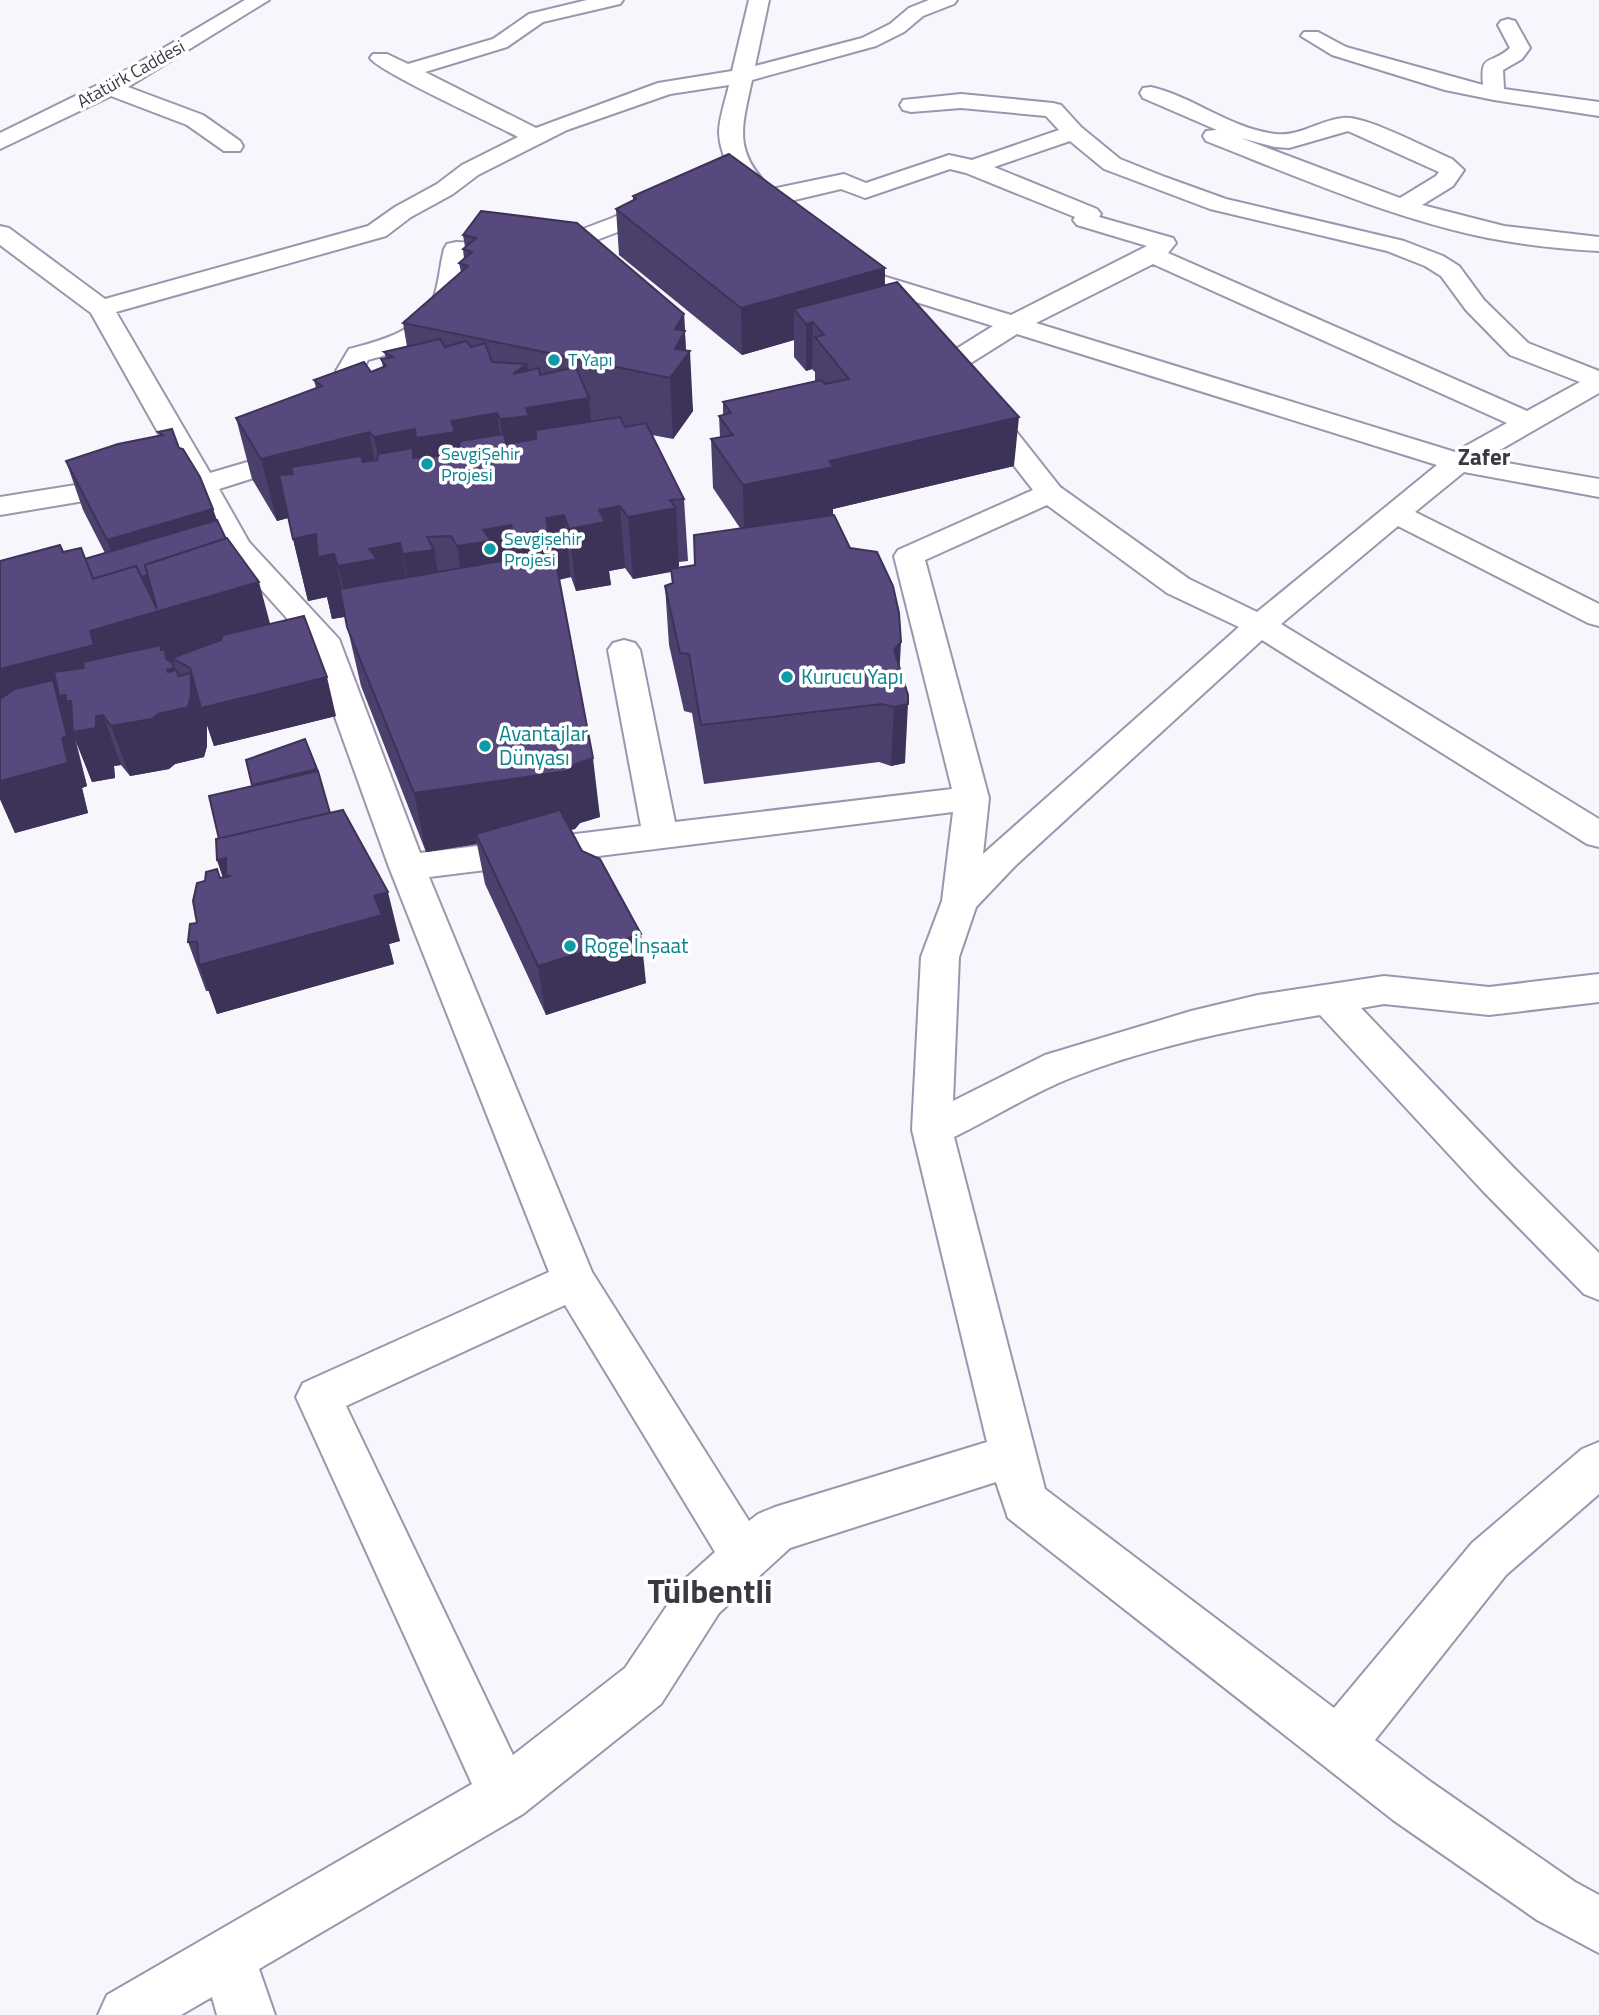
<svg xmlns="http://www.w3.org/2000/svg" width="1599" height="2015" viewBox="0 0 1599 2015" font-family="'Titillium Web',sans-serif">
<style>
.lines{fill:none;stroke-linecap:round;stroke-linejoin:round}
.minor-casing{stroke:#9b96ad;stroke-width:4}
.minor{fill:#fff;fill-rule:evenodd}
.wall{fill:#4b3f6c}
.shaded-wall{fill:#3d3358}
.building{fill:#57497d;stroke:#3d3358;stroke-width:2}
.culture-dot{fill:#0f9aa8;stroke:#fff;stroke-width:2.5}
.labels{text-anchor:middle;stroke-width:7;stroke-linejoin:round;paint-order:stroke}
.far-street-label{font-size:18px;fill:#3a3842;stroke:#fff}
.far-culture-label{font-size:18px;fill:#0d838f;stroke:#fff;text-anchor:start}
.culture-label{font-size:21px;fill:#0d838f;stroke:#fff;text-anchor:start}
.far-district-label{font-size:23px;font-weight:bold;fill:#3a3842;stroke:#fff}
.near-district-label{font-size:33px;font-weight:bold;fill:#3a3842;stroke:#fff}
</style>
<rect width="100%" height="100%" fill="#f7f6fc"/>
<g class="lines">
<!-- minor casing -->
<g class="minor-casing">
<g id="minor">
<path d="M245,0H269L128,87L203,115L240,141L243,146L240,151H224L187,125L111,96L0,149V133L118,75Z"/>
<path d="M587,0H623L620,4L543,22L507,47L425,72L536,128L658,83L732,71L749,0H769L755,66L862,38L890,24L909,8L929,0H957L954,4L923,16L904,32L876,46L752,80C742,127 732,152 772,189L844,174L866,183L949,155L972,160L1059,130L1046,116L961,108L911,112L903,110L900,105L903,100L961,94L1053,103L1061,105L1081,127L1120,159L1165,177L1226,199L1404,241L1443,256L1459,266L1484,300L1528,343L1599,371V393L1484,459L1599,479V497L1464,472L1415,512L1599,604V626L1588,623L1398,526L1281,624L1599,819V847L1587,844L1262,640L1015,866L976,907L959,957L953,1101L1045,1055L1191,1011L1258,995L1384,976L1489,987L1599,974V1002L1489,1015L1384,1004L1361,1008L1511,1165L1599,1253V1300L1584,1294L1481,1189L1320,1015C1239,1028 1150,1047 1073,1077C1032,1093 993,1118 954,1137L1045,1489L1334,1708L1472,1543L1582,1449L1599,1442V1494L1506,1575L1375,1740L1431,1782L1575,1882L1599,1895V1953L1537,1920L1393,1820L1008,1518L996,1482L790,1548L719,1613L661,1704L523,1814L259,1969L275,2015H217L212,1997L181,2015H98L107,1995L472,1784L296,1397L303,1383L549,1272L389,867L312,653L262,667L251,664L246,657L251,650L302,635L222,546L91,313L0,245V226L9,228L105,299L368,226L395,207L437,184L462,165L518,137C494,124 379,72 370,58L373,54H387L408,64L493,39L529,14ZM729,85C726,99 719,118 719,133C720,159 742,199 769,206L841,189L865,198L950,169L966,173L1075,217L1073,220L1077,225L1147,246L1011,315L886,277L877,274L868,277L864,282L868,287L993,326L940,359L936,365L940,371L949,373L958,371L1017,334L1437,465L1257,612L1189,579L1060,487L993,402L983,400L973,402L969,408L1033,490L898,550L894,556L952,789L675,822L640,650L635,643L624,640L613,643L608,650L641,826L420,853L339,639L249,542L219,489L308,461L312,455L308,449L298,447L210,473L116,312L386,236L411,217L453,194L478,175L567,130L670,94ZM1070,141L1104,169L1210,209L1387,251L1425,266L1441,276L1466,310L1510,355L1580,382L1527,411L1168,253L1176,243L1173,238L1099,217L1101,214L1097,209L994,167ZM1153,264L1507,423L1455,452L1036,323ZM1047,505L1167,593L1239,627L983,854L989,798L925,560ZM953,812L942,901L921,957L912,1130L987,1442L775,1507L758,1514L749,1521L592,1272L429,877ZM565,1305L715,1552L685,1579L625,1668L513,1755L346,1406Z"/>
<path d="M1508,19L1515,21L1530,48L1522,59L1503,70L1504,89L1599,102V116L1494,100L1445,90L1332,55L1301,36L1304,32H1318L1346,47L1483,85C1480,52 1490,66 1510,48L1498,25L1501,21Z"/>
<path d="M1151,87C1194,97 1231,129 1276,134C1299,137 1320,120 1343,118C1365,115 1428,149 1452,159L1464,170L1453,186L1422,205L1504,226L1599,237V251C1562,249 1525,245 1488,238C1391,218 1298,177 1206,141L1203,136L1206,131L1217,130L1143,98L1140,93L1143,88ZM1348,131L1439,172L1436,176L1400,198L1241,138L1275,147L1289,148Z"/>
<path d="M664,194L672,196L676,201L672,206L628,228L550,258L541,260L467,257C455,327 436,342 368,360L362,371L371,392L354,419L344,421L334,419L330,413L343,392L336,371L349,349C380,341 421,331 434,297C439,282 440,265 444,249L447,244L456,242L538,246L612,218Z"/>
<path d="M128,471L138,474L142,480L138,486L84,501L0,515V497L82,484Z"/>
</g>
</g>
<!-- minor -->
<use href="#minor" class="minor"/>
</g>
<!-- wall -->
<g class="wall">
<path d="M633,196L885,268V286L1014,466L833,509V515L899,667L905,763L891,766L879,762L704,784L692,713L684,711L669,645L665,586L672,583L671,572L633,579L625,568L609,571L611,585L576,591L571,577L559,580L600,817L580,823L575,829L571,830L646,983L546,1015L485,884L477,844L426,852L361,686L345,617L332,619L327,597L308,601L288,518L277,521L252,479L236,418L316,388L314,380L371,372L383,367L381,359L386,358L384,352L407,347L403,323L461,272L459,263L464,259L463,249L465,247L463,235L481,211L684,314L686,351L693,411L673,439L652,435L684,499L688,561L679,562V567L695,565L740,528L713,488L711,439L720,437L719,416L723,415V402L815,381V372L812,369L806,371L794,357V340L742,355L619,255L616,209L633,200Z"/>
<path d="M158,432L179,448L213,509L217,520L226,539L270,624L336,716L214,746L207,725V746L204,757L175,764L169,769L130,776L121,765L114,766L115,778L92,782L75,737L87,786L82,788L88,813L15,833L0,799V561L63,552L85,559L105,553L83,510L66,461L160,436Z"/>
<path d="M330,813L400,941L389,944L394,964L217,1014L209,991H206L188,942L197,923L205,881L217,869L220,878H223L217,860Z"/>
</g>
<!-- shaded-wall -->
<g class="shaded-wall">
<path d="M885,268L883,315L813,322L812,369L806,371V324L794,309V340L742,355L741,308Z"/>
<path d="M684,314L686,355L690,351L693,411L673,439L670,378L675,329Z"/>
<path d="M527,364L532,407L589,398L595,459L509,481L500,419L513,374Z"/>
<path d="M497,413L506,474L386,498L374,437Z"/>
<path d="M1019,417L1014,466L833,509V516L744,534L743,485L829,461Z"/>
<path d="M369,432L381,493L277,521L261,459Z"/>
<path d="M620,506L625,568L609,571L611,585L576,591L569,529L599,510Z"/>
<path d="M676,508L679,570L633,579L628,517Z"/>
<path d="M213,509L225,551L259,582L272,631L172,658L173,661L169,662L174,668L187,707L191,673L327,677L336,716L214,746L207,725V746L204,757L175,764L169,769L130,776L111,726L167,670L96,716L103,715L121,765L114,766L115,778L92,782L74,737L87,786L82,788L88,813L15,833L0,799V669L90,631L122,583L107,540Z"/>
<path d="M564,515L571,577L554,580L523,598L514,535L546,518Z"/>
<path d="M511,525L520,587L467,608L457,546L483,530Z"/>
<path d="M316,534L334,554L348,616L332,619L327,597L308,601L293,539Z"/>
<path d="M400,543L412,606L353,628L338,566L369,549Z"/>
<path d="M434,550L445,612L415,617L403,554Z"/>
<path d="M901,642L898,701L894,650Z"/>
<path d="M908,704L905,763L891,766L894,707Z"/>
<path d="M593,758L600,817L580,823L575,829L480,844L476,834L477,844L426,852L414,793L573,765Z"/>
<path d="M317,769L319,780L255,796L252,785Z"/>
<path d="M333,826L231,876L226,875L238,909L234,910L217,860Z"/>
<path d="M388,892L400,941L389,944L394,964L217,1014L199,965L374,896Z"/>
<path d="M641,934L646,983L546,1015L538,966Z"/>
</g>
<!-- building -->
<g class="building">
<path d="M729,154L885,268L741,308L616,209L636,199L633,196Z"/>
<path d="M481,211L577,223L684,314L675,329L685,331L675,349L690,351L670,378L403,323L468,266L459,263L472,252L463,249L476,238L463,235Z"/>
<path d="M897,282L1019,417L829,461L834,467L743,485L711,439L733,435L719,416L731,413L723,402L821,380L825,384L849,379L815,337L824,335L813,322L806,324L794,309Z"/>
<path d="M440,339L445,347L466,341L471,347L485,343L492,362L527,364L513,374L539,368L540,375L576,367L589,398L526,408L529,416L500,419L497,413L451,421L455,432L416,438L415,429L374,437L369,432L261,459L236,418L322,386L314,380L364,362L371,372L386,366L381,359L393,357L384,352Z"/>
<path d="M620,417L625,427L646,423L684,499L670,500L676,508L628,517L620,506L599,510L605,522L569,529L564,515L546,518L548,530L514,535L511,525L483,530L491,541L457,546L451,536L427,537L434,550L403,554L400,543L369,549L377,559L338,566L334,554L318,557L316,534L293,539L279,475L293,474L291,467L361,456L363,462L377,460L378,454L413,448V458L459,454L460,441L504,434L506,444L536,439V430Z"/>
<path d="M172,429L179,448L183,449L200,477L213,509L107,540L66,461L118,444L163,435L158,432Z"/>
<path d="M834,515L850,548L877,552L893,586L899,613L901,642L894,650L908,695V704L894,707L882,704L701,725L689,654L680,653L665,586L673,583L671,569L695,565L694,535Z"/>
<path d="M217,520L226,539L145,565L148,575L141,577L136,566L93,579L85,559Z"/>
<path d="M227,538L259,582L90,631L94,645L0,669V561L60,545L63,552L81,548L93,579L136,566L157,609L145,565Z"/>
<path d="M554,552L593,758L573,765L567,771L414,793L347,627L340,589Z"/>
<path d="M304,616L327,677L201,708L190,668L172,658L221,640L223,635Z"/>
<path d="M161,645V650H165L166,659L172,662L174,668L167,670L168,672L176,670L179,676L191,673V696L188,707L158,714L152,719L111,726L103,715L96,716V728L73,732L71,701H66V695L59,696L54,672L84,668L83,662Z"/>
<path d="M53,680L67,736L62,738L68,763L0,781V699L15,689Z"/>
<path d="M305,739L317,769L252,785L246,760Z"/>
<path d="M318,771L330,813L219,839L209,796Z"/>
<path d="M343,810L388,892L374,896L382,915L199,965L197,942H188L190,924L197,923L193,901L197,883L205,881L206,872L217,869L220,878L231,876L226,875V858L217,860L216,839Z"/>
<path d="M560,810L582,851L600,859L641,934L538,966L476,834Z"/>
</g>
<!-- markers -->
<g class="culture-dot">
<circle cx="554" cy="360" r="7"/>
<circle cx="427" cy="464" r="7"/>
<circle cx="490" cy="549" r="7"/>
<circle cx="787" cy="677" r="7"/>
<circle cx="485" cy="746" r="7"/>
<circle cx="570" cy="946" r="7"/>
</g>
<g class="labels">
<!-- far-street labels -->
<g class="far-street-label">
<text transform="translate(131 74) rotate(-29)" y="6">Atatürk Caddesi</text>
</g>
<!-- far-culture labels -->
<g class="far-culture-label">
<text x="568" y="366">T Yapı</text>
<text x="441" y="460">SevgiŞehir<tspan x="441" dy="21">Projesi</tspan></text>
<text x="504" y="545">Sevgişehir<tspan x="504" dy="21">Projesi</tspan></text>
</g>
<!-- culture labels -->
<g class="culture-label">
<text x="801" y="684">Kurucu Yapı</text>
<text x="499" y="741">Avantajlar<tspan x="499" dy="24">Dünyası</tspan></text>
<text x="584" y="953">Roge İnşaat</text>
</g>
<!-- far-district labels -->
<g class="far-district-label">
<text x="1484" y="465">Zafer</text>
</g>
<!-- near-district labels -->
<g class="near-district-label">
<text x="710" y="1603">Tülbentli</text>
</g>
</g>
</svg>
